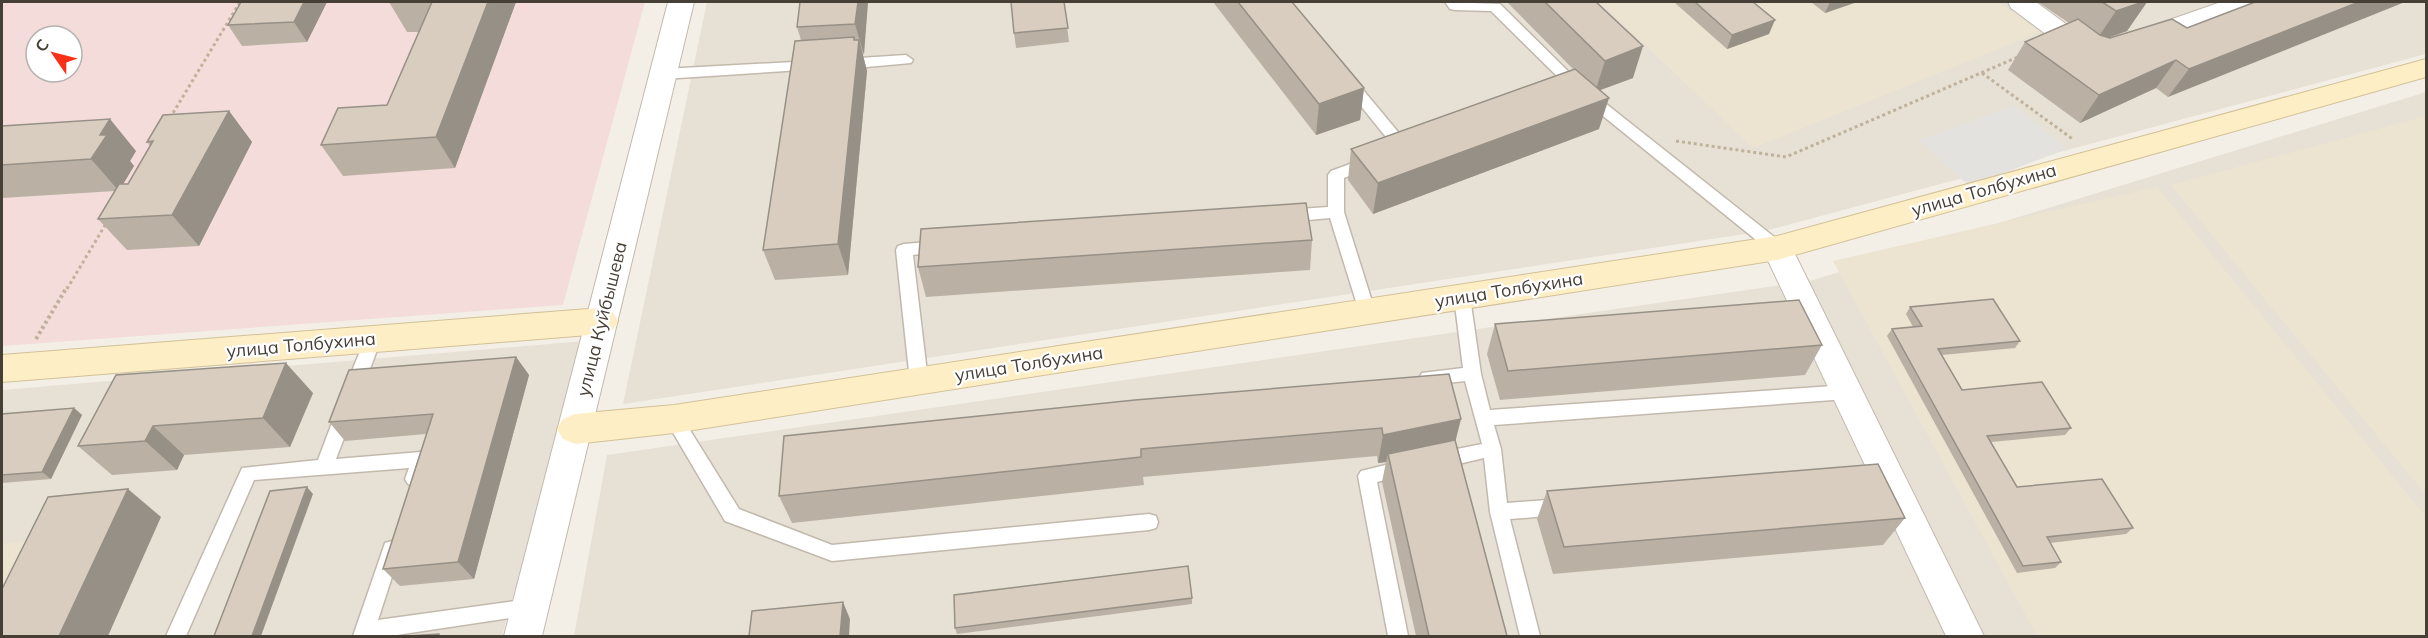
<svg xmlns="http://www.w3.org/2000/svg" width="2428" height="638" viewBox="0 0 2428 638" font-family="Mulish,sans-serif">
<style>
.residential{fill:#e7e1d5}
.education{fill:#ece3d0}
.medical{fill:#f4dcda;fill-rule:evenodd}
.parking{fill:#e4e2df}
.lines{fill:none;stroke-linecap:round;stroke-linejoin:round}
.lane-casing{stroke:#c2b9ac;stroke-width:3}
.street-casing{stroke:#c2b9ac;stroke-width:2}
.secondary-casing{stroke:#d3c197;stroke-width:2}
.path-far1{stroke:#c0b19a;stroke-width:3;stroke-dasharray:3 3;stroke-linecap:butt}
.path{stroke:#c0b19a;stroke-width:4;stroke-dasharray:3 3;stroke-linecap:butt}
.lane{fill:#fff;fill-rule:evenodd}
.street{fill:#fff;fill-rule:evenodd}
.secondary{fill:#feeec6;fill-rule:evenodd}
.wall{fill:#bab0a4}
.shaded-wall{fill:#979086}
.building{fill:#d8cdbf;stroke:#979086;stroke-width:1.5}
.labels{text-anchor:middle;stroke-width:4.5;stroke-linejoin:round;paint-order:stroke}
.street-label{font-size:18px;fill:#463f36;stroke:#fff}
</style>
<rect width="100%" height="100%" fill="#f3efe7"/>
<!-- residential -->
<g class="residential">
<path d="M707,2H2426V54L1765,231L623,404Z"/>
<path d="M2426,92V636H574L607,455L1810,281Z"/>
<path d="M584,341L502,636H2V390Z"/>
</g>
<!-- education -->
<g class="education">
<path d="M1600,2H1998L2040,32L1753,148Z"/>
<path d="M2426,116V495L2171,185Z"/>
<path d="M2157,187L2426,517V636H2037L1833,261Z"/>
<path d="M58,539L2,636V544Z"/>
</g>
<!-- medical -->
<path class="medical" d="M2,2H645L563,305L2,346ZM36,36H72V72H36Z"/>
<!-- parking -->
<path class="parking" d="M2015,106L2067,149L1969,186L1919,140Z"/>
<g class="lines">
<!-- lane casing -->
<g class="lane-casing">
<g id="lane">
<path d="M1445,2L1500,4L1581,84L1783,244L1785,248L1783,252H1771L1571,90L1491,11L1455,10L1450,9Z"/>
<path d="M906,55L913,60L911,63L844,69L837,64L844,59Z"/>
<path d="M812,61L817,63L819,66L817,69L663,79L656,74L663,69Z"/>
<path d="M1349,77L1354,79L1408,144L1410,148L1408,152H1398L1344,85L1342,82Z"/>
<path d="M1369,157L1376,162L1374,166L1344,178V212L1375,311L1373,315L1367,317L1361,315L1359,311L1330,218L1286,222L1281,220L1278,216L1281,212L1286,210L1328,207V175L1331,171Z"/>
<path d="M940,241L946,243L948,247L946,251L913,255L928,381L925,386L919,388L913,386L910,381L896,250L898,246L904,244Z"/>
<path d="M1462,291L1468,293L1470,297L1481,374L1490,410L1847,385L1853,387L1856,392L1853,397L1847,399L1494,425L1501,449L1507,503L1561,499L1567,501L1570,507L1567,513L1561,515L1510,519L1540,636H1520L1490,512L1484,458L1437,469L1431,466L1428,461L1431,456L1437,453L1482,444L1465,381L1428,385L1422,383L1419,378L1422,373L1463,368L1454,297L1456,293Z"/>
<path d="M373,332L379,334L381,339L363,388L360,393L354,395L348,393L345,388L365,339L367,334Z"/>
<path d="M345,405L351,407L354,412L336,459L421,452L427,455L430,460L420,484L414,487L408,484L405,479L409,468L254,480L186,636H166L242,468L318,460L336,412L339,407Z"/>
<path d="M674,412L680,414L739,509L832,545L1149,514L1156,516L1158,522L1156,528L1149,530L832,561L725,521L665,419L668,414Z"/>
<path d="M1406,460L1412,463L1415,468L1412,473L1377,482L1408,636H1388L1358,476L1361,471Z"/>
<path d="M392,541L399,543L401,549L378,620L530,599L537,602L540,608L537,614L390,636H353L383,549L385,543Z"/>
</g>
</g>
<!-- street casing -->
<g class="street-casing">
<g id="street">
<path d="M668,2H694L542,636H504Z"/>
<path d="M2008,2H2036L2100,49L2104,55L2100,61L2091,64L2082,61L2011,8Z"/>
<path d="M2221,2H2258L2254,8L2150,45L2141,47L2132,45L2128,39L2132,33Z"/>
<path d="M1777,237L1788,240L1792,248L1984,636H1946L1762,248L1766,240Z"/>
</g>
</g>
<!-- secondary casing -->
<g class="secondary-casing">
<g id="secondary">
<path d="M2426,59V77L1777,260L674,433L575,444L563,439L557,429L563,419L575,414L674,405L1777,236Z"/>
<path d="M601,308L613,312L618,321L613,330L601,334L2,382V355Z"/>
</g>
</g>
<!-- path-far1 -->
<g class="path-far1">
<path d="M1982,73L2074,140"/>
<path d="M170,118L240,2"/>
<path d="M1676,141L1786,157L2018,57"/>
<path d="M67,289L107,222"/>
</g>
<!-- path -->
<path class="path" d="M36,339L67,287"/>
<!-- lane -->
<use href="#lane" class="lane"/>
<!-- street -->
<use href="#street" class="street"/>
<!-- secondary -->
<use href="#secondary" class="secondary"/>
</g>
<!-- wall -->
<g class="wall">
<path d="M327,2L307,42L242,46L228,25Z"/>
<path d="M389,2H516L455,168L343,176L321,145L387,105L419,32H407Z"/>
<path d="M800,2H868L863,55L867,71L848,275L775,280L763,250L801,40L797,27Z"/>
<path d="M1064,2L1069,42L1016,48L1014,33Z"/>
<path d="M1213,2H1292L1364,88L1360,120L1316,135Z"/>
<path d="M1507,2H1596L1633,78L1600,90L1599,129L1373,214L1348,180L1351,149L1573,69Z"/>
<path d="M1674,2H1753L1769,34L1727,49Z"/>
<path d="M1811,2H1857L1825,13Z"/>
<path d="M2038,2H2147L2127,31L2109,38L2187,28L2255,2L2168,97L2156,88L2080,123L2008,70L2025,42L2069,23Z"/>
<path d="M229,111L252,142L199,246L127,250L98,219L115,191L2,198V126L136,151L130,161L134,166L123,184H128L150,146L147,142Z"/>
<path d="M1312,240L1310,270L926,297L918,267Z"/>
<path d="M1910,307L2020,341L2015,348L1942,355L1962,390L2071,428L2065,435L1991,442L2017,487L2133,528L2126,534L2050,543L2061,562L2055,568L2017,573L1887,336L1892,329L1913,327L1906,314Z"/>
<path d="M1495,324L1822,345L1805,375L1500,400L1487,354Z"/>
<path d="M516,357L529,375L474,579L400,586L383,569L426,434L345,441L329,422Z"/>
<path d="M1449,374L1456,442L1507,636H1416L1382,482L1386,462L1378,463L1377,456L1143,477L1144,485L792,523L779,496Z"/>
<path d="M116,375L313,393L290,447L184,455L177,470L112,475L78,446Z"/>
<path d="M74,408L82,415L51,479L2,483V414Z"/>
<path d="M1547,491L1905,518L1883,545L1553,574L1537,519Z"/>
<path d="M1192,598V604L957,634L955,628Z"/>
</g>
<!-- shaded-wall -->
<g class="shaded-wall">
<path d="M304,2H327L307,42L294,22Z"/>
<path d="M488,2H516L455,168L436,137Z"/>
<path d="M858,2H868L864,55L855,24Z"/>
<path d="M1830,2H1857L1825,13Z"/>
<path d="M2143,2H2147L2127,31L2095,42L2116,11Z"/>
<path d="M2359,2H2405L2168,97L2189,69Z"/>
<path d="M1775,20L1769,34L1727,49L1732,35Z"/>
<path d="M854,37L858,51L859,40L867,71L848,275L838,244Z"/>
<path d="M1643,46L1633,78L1595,92L1605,61Z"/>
<path d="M2176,60L2156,88L2080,123L2099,95Z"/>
<path d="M1364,88L1360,120L1316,135L1319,104Z"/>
<path d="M1609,98L1599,129L1373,214L1378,183Z"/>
<path d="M229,111L252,142L199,246L172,215Z"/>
<path d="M110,119L136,151L130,161L134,166L119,191L91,159L100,135Z"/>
<path d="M516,357L529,375L474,579L458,562Z"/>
<path d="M286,363L313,393L290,447L263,418Z"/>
<path d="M74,408L82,415L51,479L42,472Z"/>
<path d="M1461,419L1454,447L1388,454L1386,462L1378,463L1383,435Z"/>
<path d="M153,426L184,455L177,470L145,441Z"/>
<path d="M307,487L313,494L261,636H252Z"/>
<path d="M128,489L161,517L108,636H59Z"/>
<path d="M843,602L850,619L849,636H840Z"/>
</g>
<!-- building -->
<g class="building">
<path d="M241,2H304L294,22L228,25Z"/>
<path d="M432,2H488L436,137L321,145L338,108L387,105Z"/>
<path d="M800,2H858L855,24L797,27Z"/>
<path d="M1011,2H1064L1068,28L1014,33Z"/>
<path d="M1238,2H1292L1364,88L1319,104Z"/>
<path d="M1545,2H1596L1643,46L1605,61Z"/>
<path d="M1695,2H1753L1775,20L1732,35Z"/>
<path d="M2102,2H2143L2116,11Z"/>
<path d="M2255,2H2359L2189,69L2176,60L2099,95L2025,42L2078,19L2100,35L2110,38L2172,19L2187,28Z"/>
<path d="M854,37V40H859L838,244L763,250L795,41Z"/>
<path d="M1575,69L1609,98L1378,183L1351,149Z"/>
<path d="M229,111L172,215L98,219L119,184H128L153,141L147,142L163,115Z"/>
<path d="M110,119L100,135H107L91,159L2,165V126Z"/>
<path d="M1306,203L1312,240L918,267L921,229Z"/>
<path d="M1993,299L2020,341L1938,349L1962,390L2042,382L2071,428L1987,436L2017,487L2102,479L2133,528L2047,537L2061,562L2023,566L1892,329L1922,326L1910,307Z"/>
<path d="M1799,300L1822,345L1508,371L1495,324Z"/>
<path d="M516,357L458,562L383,569L433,414L329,422L349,370Z"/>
<path d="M286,363L263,418L153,426L145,441L78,446L116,375Z"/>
<path d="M1449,374L1461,419L1383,435L1382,428L1141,449V457L779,496L784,436L1135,400Z"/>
<path d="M74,408L42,472L2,475V414Z"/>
<path d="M1455,440L1507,636H1429L1388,454Z"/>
<path d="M1878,464L1905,518L1564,547L1547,491Z"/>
<path d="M307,487L252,636H214L270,491Z"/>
<path d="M128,489L59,636H2V589L48,497Z"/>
<path d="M1188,566L1192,598L955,628L954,595Z"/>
<path d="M843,602L840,636H749L752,611Z"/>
<path d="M439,634V636H408Z"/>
</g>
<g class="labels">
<!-- street labels -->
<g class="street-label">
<text transform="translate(1984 190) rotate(-16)" y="6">улица Толбухина</text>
<text transform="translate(1509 290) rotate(-9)" y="6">улица Толбухина</text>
<text transform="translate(602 319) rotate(-76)" y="6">улица Куйбышева</text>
<text transform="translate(301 345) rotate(-5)" y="6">улица Толбухина</text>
<text transform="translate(1029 364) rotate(-9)" y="6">улица Толбухина</text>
</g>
</g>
<!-- border -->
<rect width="2428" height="638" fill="none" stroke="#463f36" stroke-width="6"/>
<!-- north arrow -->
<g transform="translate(54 54) rotate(305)"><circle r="28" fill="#ffffff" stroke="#b5b2af" stroke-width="1.5"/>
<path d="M0-4.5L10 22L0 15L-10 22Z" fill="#f93018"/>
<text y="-9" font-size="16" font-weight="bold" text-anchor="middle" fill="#463f36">С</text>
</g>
</svg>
